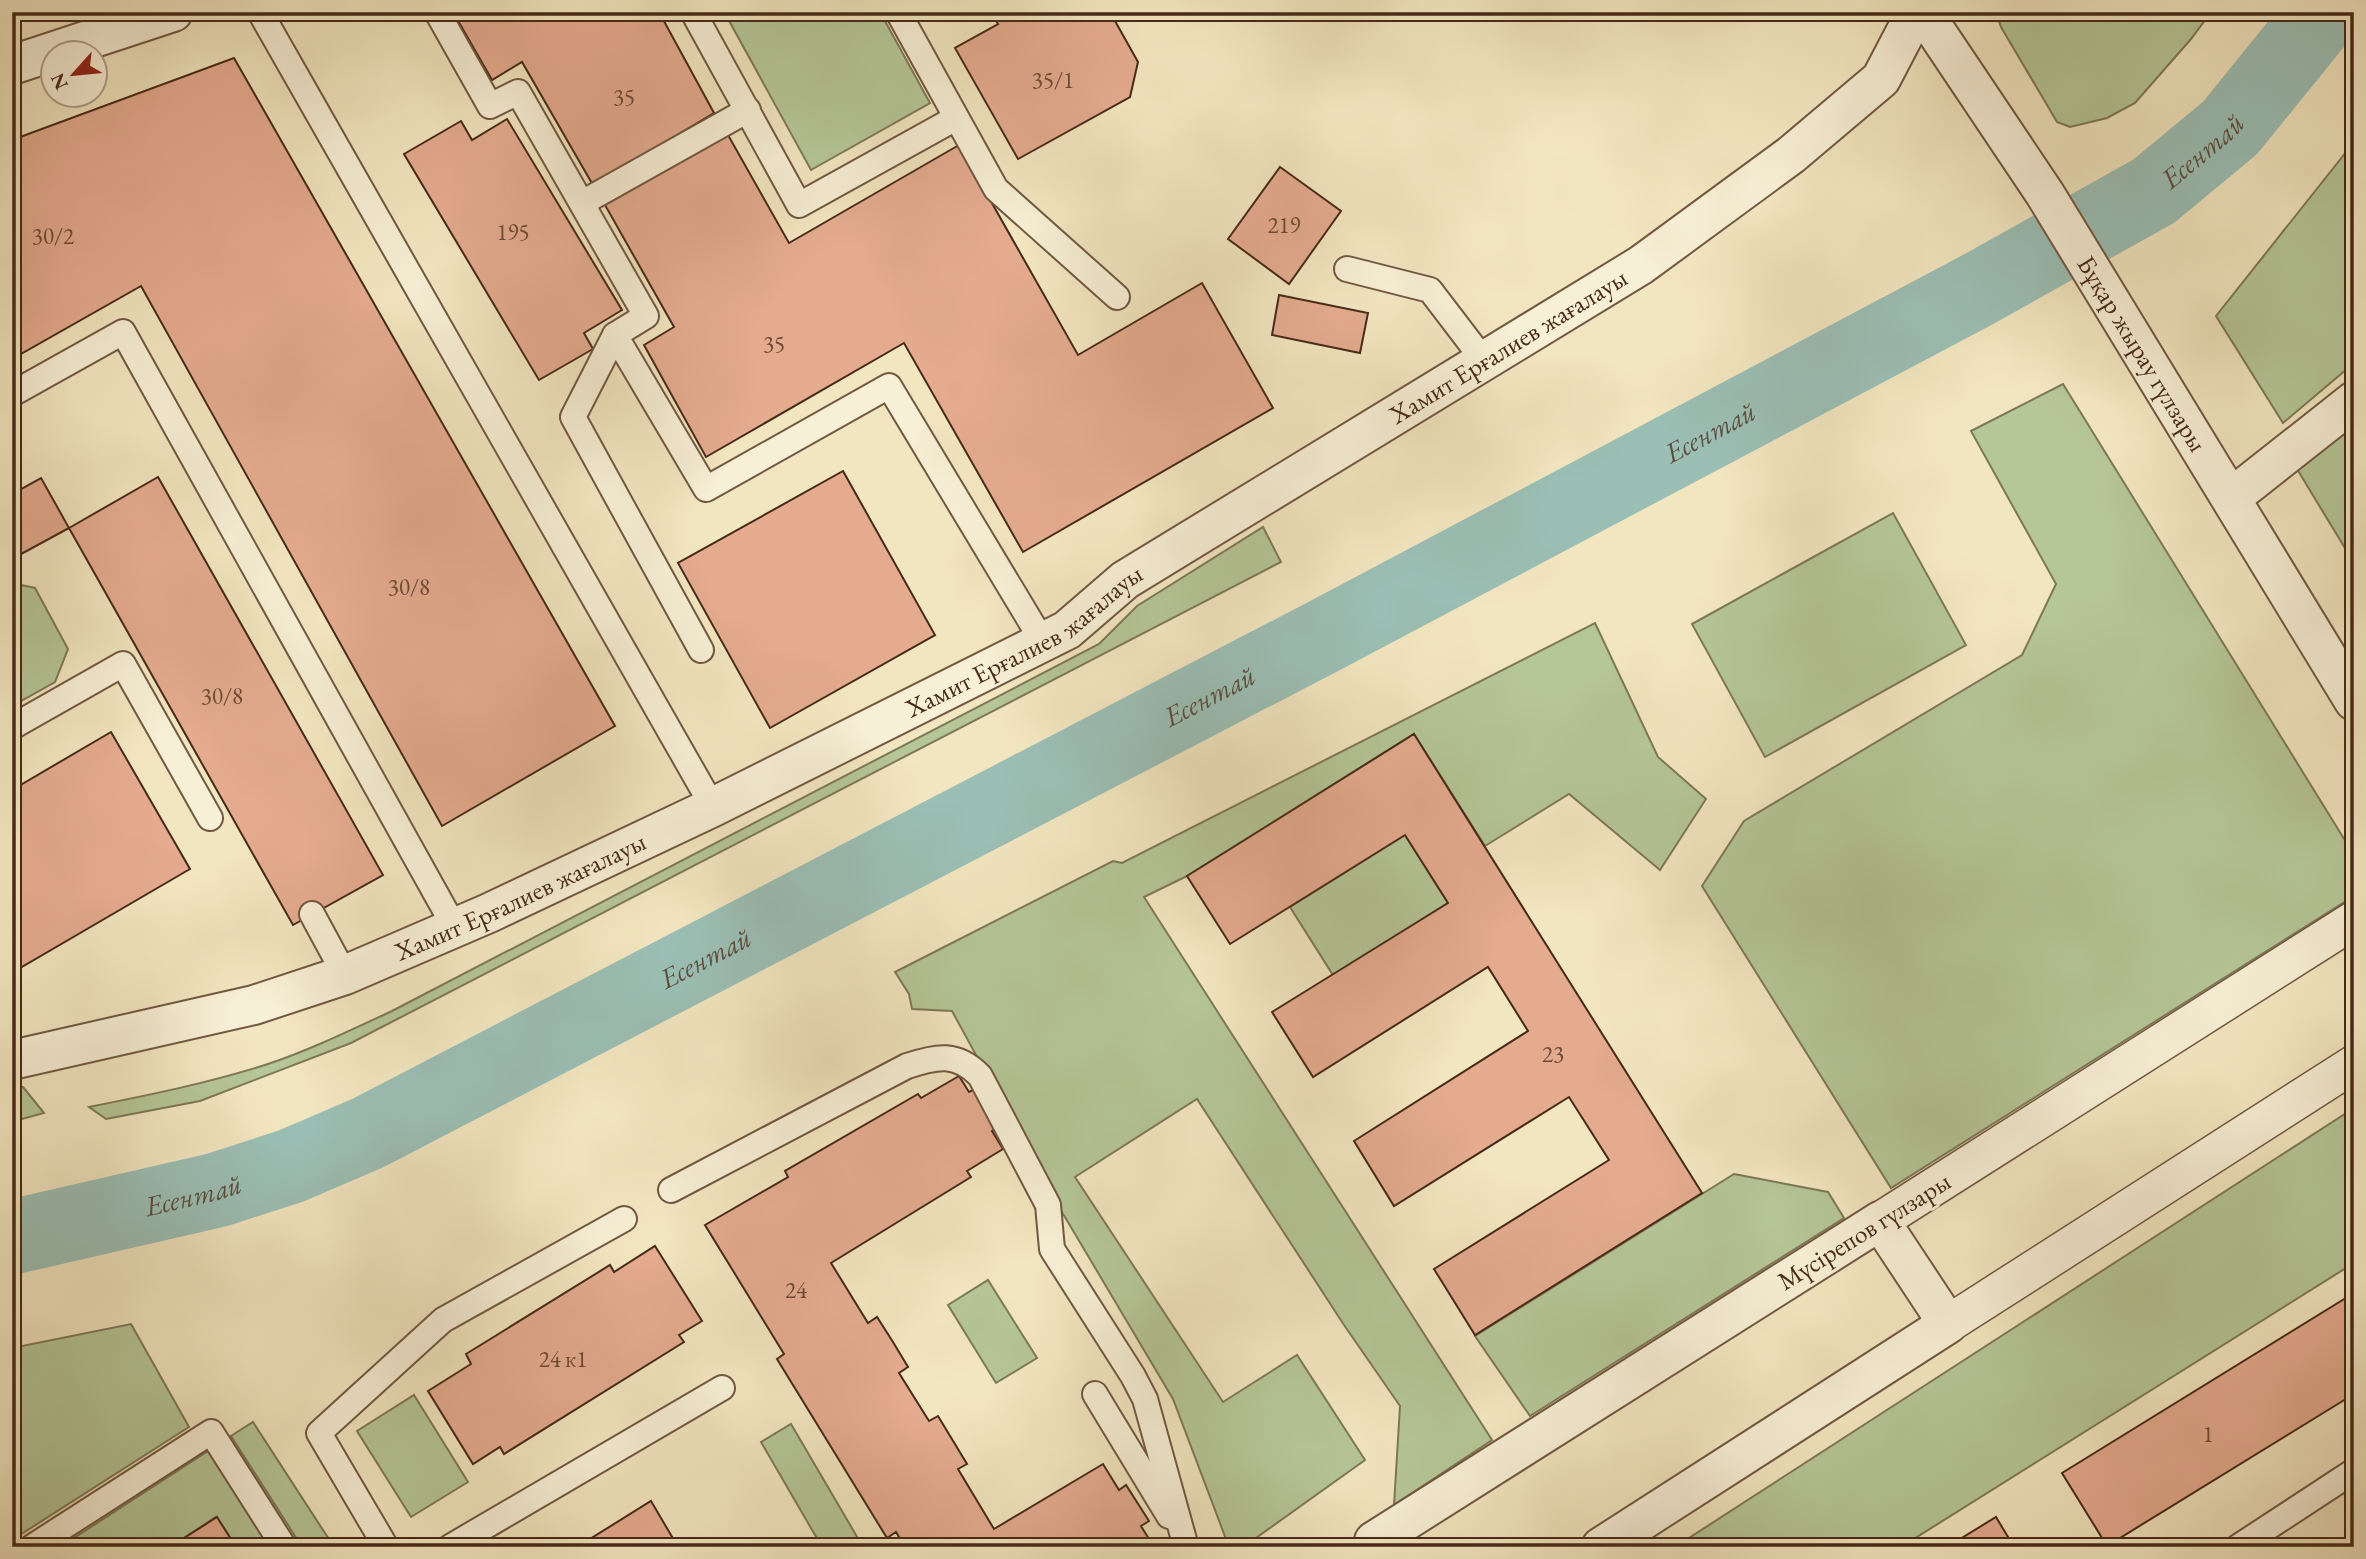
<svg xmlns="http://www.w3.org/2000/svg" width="2366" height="1559" viewBox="0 0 2366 1559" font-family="'EB Garamond',serif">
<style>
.green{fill:#b5c697;stroke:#7e7858;stroke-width:2}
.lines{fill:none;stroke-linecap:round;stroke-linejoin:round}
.river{stroke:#9bbfb5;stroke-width:75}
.building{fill:#e4ab8f;stroke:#472918;stroke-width:2}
.service-casing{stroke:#725842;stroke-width:28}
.pedestrian-casing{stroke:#725842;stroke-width:40}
.minor-casing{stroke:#725842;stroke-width:42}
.tertiary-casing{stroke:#725842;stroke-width:42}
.service{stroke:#f7efd6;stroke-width:24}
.pedestrian{stroke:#f7efd6;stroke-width:37}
.minor{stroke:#f7efd6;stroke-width:38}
.tertiary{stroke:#f7efd6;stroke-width:38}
.labels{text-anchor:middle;stroke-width:6;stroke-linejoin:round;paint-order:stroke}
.number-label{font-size:23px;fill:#6e4a36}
.street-label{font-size:26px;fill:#472918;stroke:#f7efd6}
.water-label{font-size:28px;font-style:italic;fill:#5c4e3f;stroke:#f7efd6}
</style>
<rect width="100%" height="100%" fill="#f2e6c0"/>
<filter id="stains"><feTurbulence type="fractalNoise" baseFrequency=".00286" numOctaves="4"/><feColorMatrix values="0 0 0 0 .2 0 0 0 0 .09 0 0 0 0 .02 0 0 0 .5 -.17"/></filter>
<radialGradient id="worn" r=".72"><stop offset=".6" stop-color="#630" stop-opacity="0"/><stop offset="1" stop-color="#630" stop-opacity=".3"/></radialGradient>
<!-- green -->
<g class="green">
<path d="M735,12H880L930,103L811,170L727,17Z"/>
<path d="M1996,12H2211L2191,39L2135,103L2107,118L2070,127L2057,122L2001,27Z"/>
<path d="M2354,142V363L2283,423L2216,316Z"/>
<path d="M2063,384L2354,855V896L1891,1188L1702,886L1744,821L2022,655L2056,584L1971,431Z"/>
<path d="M2354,424V563L2297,469Z"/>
<path d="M1893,513L1966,645L1765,757L1692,624Z"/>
<path d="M1263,527L1281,562L351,1043L200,1101L106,1119L89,1107C149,1095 209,1083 268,1064C310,1050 351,1030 392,1011L1099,644L1137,606Z"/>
<path d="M12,583L35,588L68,649L55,682L12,706Z"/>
<path d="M1595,623L1658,757L1706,799L1660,870L1569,794L1485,846L1414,734L1187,876L1144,897L1492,1440L1394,1505L1400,1406L1344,1325L1197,1099L1075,1177L1223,1402L1297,1355L1365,1460L1249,1543L1250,1547H1229L1173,1399L1059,1207L952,1011L912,1009L909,994L895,972L1113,861L1122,863Z"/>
<path d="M1405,835L1448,903L1333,975L1290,907Z"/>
<path d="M23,1087L44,1113L18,1120L12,1137V1089Z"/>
<path d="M2354,1108V1263L1901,1547H1675Z"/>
<path d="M1734,1174L1828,1192L1844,1218L1530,1416L1475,1336Z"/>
<path d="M988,1280L1037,1358L996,1383L948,1305Z"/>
<path d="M131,1324L189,1427L12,1540V1348Z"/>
<path d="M414,1395L468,1482L411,1517L357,1431Z"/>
<path d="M253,1422L334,1547H302L231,1436Z"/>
<path d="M791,1424L863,1547H822L761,1442Z"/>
<path d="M208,1451L270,1547H236L216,1517L170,1547H60Z"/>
</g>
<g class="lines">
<!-- river -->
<path class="river" id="s1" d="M12,1237L217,1190L291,1166L368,1133L1328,634L1979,289L2154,191L2230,128L2324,12"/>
</g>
<!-- building -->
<g class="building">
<path d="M453,12H659L714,113L593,185L522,62L492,80Z"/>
<path d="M991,12H1110L1138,62L1130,97L1018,159L955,48L998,24Z"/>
<path d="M234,58L615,726L442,826L141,286L12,359V140Z"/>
<path d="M507,119L622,310L584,333L593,349L539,380L404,154L461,121L472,140Z"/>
<path d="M728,135L789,243L959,145L1078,355L1202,283L1273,408L1023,552L904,343L706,457L644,345L674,327L605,205Z"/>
<path d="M1280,167L1341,211L1289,284L1228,239Z"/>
<path d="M1279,295L1368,313L1360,353L1272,335Z"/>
<path d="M843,471L935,635L770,728L678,563Z"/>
<path d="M158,477L383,875L293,925L69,528Z"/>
<path d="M41,478L69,528L12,559V494Z"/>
<path d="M111,732L190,869L20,968L12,969V790Z"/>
<path d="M1414,734L1702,1193L1475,1335L1434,1269L1609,1160L1569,1097L1394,1206L1354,1141L1528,1031L1488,967L1313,1077L1272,1012L1448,903L1405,835L1230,944L1187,876Z"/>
<path d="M959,1076L969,1092L975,1089L998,1127L992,1131L1003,1149L967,1171L971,1177L831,1263L868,1323L877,1317L893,1342L908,1367L899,1373L929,1421L938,1416L967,1464L958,1469L994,1529L1103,1464L1119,1490L1126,1485L1149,1521L1141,1526L1154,1547H905L896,1532L887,1538L777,1359L784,1354L705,1225L788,1177L785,1171L918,1094L921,1098Z"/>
<path d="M655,1246L702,1321L679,1335L684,1342L504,1454L500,1447L473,1464L428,1391L471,1364L466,1354L610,1265L614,1272Z"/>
<path d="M2354,1293V1394L2107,1546L2062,1473Z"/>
<path d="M651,1501L678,1547H577Z"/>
<path d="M217,1517L236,1547H170Z"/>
<path d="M1996,1517L2014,1547H1947Z"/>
</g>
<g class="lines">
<!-- service casing -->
<g class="service-casing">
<g id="service">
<path d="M260,12L713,807"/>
<path d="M437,12L490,106L518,92L646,316L615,335L706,489L889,386L1043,642"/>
<path d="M693,12L799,205L956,118"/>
<path d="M898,12L996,189L1117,297"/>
<path d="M582,203L748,110"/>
<path d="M1347,269L1430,290L1485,362"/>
<path d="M615,335L573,417L701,650"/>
<path d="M12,394L123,332L455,928"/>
<path d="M12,727L123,664L210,818"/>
<path d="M312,914L345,975"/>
<path d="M671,1190L907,1066C937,1056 957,1052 980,1076L1048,1205L1052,1249L1133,1376L1145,1399L1186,1547"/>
<path d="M1095,1394L1169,1516"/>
<path d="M32,1547L211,1432L284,1547"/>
<path d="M386,1547L319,1433L443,1320L624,1219"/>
<path d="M450,1547L722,1388"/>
<path d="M2238,1547L2354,1471"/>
</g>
</g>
<!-- pedestrian casing -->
<g class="pedestrian-casing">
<g id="pedestrian">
<path d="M1880,1221L2354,920"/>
<path d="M1948,1324L2354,1064"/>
</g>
</g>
<!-- minor casing -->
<g class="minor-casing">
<g id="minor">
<path d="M12,65L173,12"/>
<path d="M2231,498L2354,401"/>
<path id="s2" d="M12,1060L254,1005L345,975L489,913L713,807L1067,630L1125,580L1641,265L1791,155L1881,79L1916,12"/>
<path d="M1374,1541L1880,1221L1948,1324L1601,1547"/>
</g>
</g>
<!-- tertiary casing -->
<g class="tertiary-casing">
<g id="tertiary">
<path id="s3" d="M1923,12L2045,194L2354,701"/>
</g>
</g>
<!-- service -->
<use href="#service" class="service"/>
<!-- pedestrian -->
<use href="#pedestrian" class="pedestrian"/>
<!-- minor -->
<use href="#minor" class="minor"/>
<!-- tertiary -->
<use href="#tertiary" class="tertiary"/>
</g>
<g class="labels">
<!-- number labels -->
<g class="number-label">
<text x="1053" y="88">35/1</text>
<text x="624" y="105">35</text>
<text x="1284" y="233">219</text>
<text x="513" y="240">195</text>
<text x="53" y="244">30/2</text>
<text x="774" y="352">35</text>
<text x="409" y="595">30/8</text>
<text x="222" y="704">30/8</text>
<text x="1553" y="1062">23</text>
<text x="796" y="1298">24</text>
<text x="563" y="1367">24 к1</text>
<text x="2208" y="1442">1</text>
</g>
<!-- street labels -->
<g class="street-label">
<text dy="9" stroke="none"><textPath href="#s2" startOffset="1670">Хамит Ерғалиев жағалауы</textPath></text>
<text dy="9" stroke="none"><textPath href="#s3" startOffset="406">Бұқар жырау гүлзары</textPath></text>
<text dy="9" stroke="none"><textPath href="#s2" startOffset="1102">Хамит Ерғалиев жағалауы</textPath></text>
<text dy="9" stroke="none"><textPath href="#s2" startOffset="536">Хамит Ерғалиев жағалауы</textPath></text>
<text transform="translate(1864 1231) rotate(-32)" y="9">Мүсірепов гүлзары</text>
</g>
<!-- water labels -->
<g class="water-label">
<text dy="10" stroke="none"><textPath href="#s1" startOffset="2454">Есентай</textPath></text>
<text dy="10" stroke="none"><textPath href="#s1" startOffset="1886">Есентай</textPath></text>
<text dy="10" stroke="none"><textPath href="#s1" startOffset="1320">Есентай</textPath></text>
<text dy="10" stroke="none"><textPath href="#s1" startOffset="752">Есентай</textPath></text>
<text dy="10" stroke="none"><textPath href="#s1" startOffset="186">Есентай</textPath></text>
</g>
</g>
<!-- margin -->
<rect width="2366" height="1559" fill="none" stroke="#f2e6c0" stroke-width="42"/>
<rect x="14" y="14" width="2338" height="1531" fill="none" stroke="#472918" stroke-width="3.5"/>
<rect x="21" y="21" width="2324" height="1517" fill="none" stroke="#472918" stroke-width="2"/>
<!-- north arrow -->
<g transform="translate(74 74) rotate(243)"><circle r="33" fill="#f7efd6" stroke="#b1a08a" stroke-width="2"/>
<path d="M0-5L12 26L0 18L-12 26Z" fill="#8f2418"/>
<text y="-10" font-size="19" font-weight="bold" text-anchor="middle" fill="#472918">N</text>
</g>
<rect width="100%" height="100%" filter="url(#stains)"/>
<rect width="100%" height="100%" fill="url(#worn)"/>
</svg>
